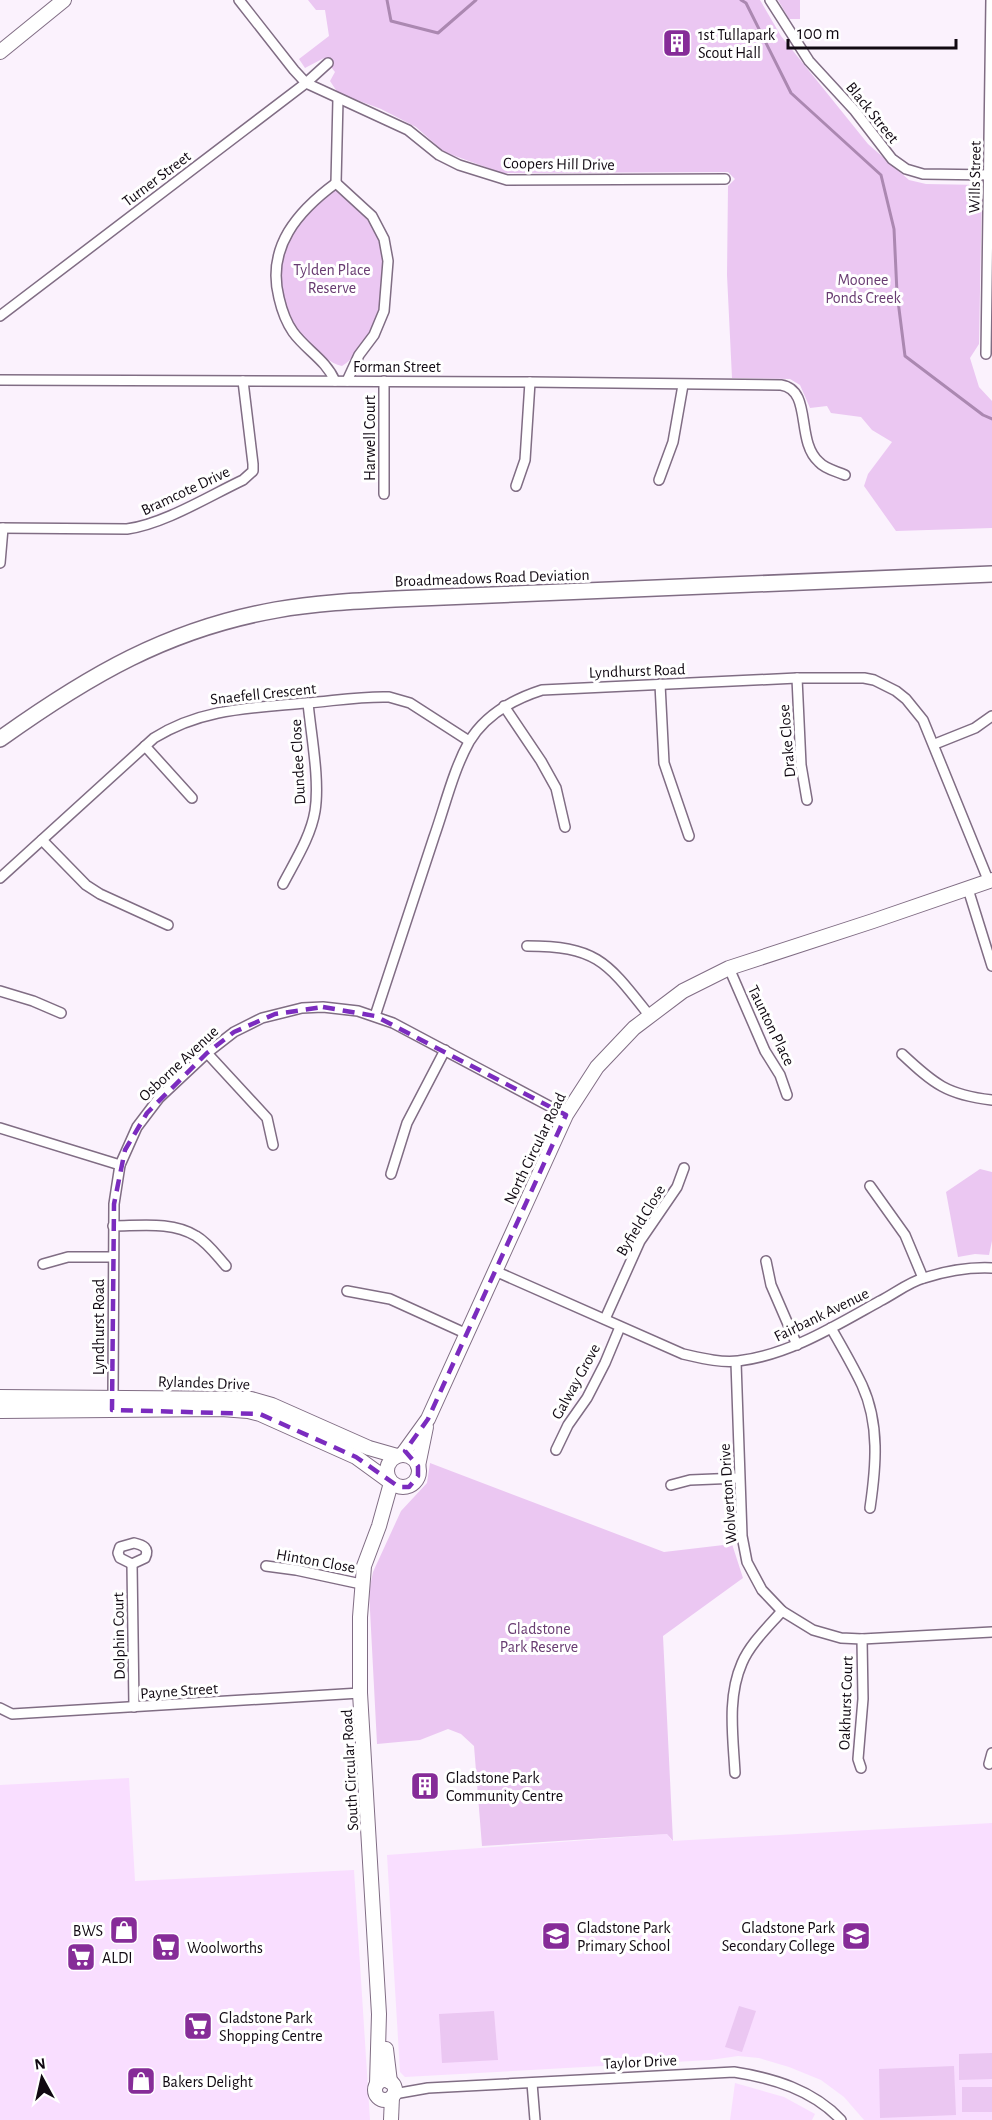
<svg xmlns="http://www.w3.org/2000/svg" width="992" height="2120" viewBox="0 0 992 2120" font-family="'Alegreya Sans',sans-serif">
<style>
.built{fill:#f9deff}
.green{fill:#ebc7f2}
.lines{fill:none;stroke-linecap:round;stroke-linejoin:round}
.stream{stroke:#ab88b1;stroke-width:3}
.street-casing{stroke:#806d84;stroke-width:12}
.secondary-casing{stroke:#806d84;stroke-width:16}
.primary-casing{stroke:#806d84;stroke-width:18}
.street{stroke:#fff;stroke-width:9}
.secondary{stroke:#fff;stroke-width:14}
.primary{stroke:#fff;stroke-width:15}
.marked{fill:none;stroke:#7b2cbf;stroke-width:4.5;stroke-dasharray:12 8;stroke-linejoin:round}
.labels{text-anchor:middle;stroke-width:6;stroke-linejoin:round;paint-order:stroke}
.poi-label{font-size:16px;fill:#110912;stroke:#fff;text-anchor:start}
.street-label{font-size:16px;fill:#110912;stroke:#fff}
.park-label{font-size:16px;fill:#683b71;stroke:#fff}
</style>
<rect width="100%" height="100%" fill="#fbf2fd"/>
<!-- built -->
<g class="built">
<path d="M129,1778L135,1881L354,1870L370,2120H0V1785Z"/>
<path d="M992,1823V2120H864L844,2097L821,2080L789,2067L759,2058L738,2056L710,2060L405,2077L400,2072L387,1855L667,1834L672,1841Z"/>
<path d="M735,2083L784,2097L815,2114L812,2120H730Z"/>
</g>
<!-- green -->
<g class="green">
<path d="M308,0H760L781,36L868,144L909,180L926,184L982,185L979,344L970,358L979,387L992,401V528L896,531L864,486L868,474L892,442L872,430L861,417L831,413L827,406L810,408L800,385L790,379L732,378L727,275L728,186L735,179L728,172L502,173L444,152L416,127L381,109L338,93L330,81L335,72L324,58L305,68L299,59L329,36L325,10H316Z"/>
<path d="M778,0H800V19H789Z"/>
<path d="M337,190C387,224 396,277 370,330C365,342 354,359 342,366C330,364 318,351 309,342C269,305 273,250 307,211C314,203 325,197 333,191Z"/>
<path d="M980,1169L992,1172V1241L989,1255L975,1254L958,1257L946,1192Z"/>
<path d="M430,1463L664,1552L732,1544L743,1578L663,1636L673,1841L667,1834L482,1846L474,1746L461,1734L448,1729L420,1740L377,1744L369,1591L373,1572L401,1511L427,1483Z"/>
<path d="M739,2006L756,2011L742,2052L725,2047Z"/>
<path d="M494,2011L498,2060L442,2063L439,2014Z"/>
<path d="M992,2053V2079L959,2080V2054Z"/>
<path d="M954,2066L956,2115L880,2118L879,2069Z"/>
<rect x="962" y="2087" width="30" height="25"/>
</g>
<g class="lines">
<!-- stream -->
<g class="stream">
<path d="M387,0L391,21L438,33L476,0"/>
<path d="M741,0L746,3L791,93L881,175L894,229L897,293L905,356L983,415L992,419"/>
</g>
<!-- street casing -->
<g class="street-casing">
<g id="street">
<path d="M239,0L294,70L306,83L408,130L439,155L459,165L507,180L725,179"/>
<path d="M770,0L809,61L855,111L892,159L906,169L923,174L992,175"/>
<path d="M336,183L372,216L384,239L388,261L384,311L374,335L359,355L347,381"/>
<path d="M336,183L338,99"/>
<path d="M0,316L306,83L328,63"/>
<path d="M986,354L991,0"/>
<path d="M0,380L530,382L781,385C813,390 795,441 819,462C825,469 836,471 845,475"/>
<path d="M335,381C326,360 306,350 293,332C286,322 282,311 279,298C266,247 298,211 336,183"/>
<path d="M659,480L673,442L683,385"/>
<path d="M516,486L525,460L530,382"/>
<path d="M384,494V381"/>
<path d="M0,528L127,529C164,524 209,496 243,480L253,471V464L243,381"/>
<path d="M0,563L3,528"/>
<path d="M797,678L801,765L807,800"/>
<path d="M660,684L664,763L689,836"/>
<path d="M504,706L541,761L556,788L565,827"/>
<path d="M935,744L975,728L992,716"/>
<path d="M145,746L192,798"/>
<path d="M42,840L86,885L100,894L168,925"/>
<path d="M0,878L154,738C202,708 251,708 306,703C333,701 361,696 389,697L410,703L469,741"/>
<path d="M283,884C295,861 311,836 315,811C320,780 311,735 308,703"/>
<path d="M968,889L992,966"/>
<path d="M527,946C597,946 607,962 649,1015"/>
<path d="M729,968L765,1051L780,1075L787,1095"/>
<path d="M0,991L33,1001L61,1013"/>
<path d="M375,1016C395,956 415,896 434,837C445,806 453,771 469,742C485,715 514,699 542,690L797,678H864L874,680L896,691L906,699L923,720L989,882"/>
<path d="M207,1053L267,1118L273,1145"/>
<path d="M902,1054C934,1084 947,1095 992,1100"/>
<path d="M0,1128L120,1165"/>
<path d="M391,1174L407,1123L445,1050"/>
<path d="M870,1186L905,1235L923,1278"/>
<path d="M113,1226C140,1226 172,1221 196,1236C208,1243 217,1256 226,1266"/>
<path d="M766,1261L771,1285L797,1345"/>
<path d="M43,1264L68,1257H113"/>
<path d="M495,1271L683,1354C701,1358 720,1363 738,1361C789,1355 835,1326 880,1301C894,1294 909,1282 924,1278C946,1271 970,1267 992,1268"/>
<path d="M347,1291L390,1299L467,1334"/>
<path d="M605,1319L640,1241L677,1187L684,1168"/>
<path d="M831,1328C842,1347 853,1366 862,1385C880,1424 876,1467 870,1508"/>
<path d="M736,1362L742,1536L747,1562L762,1590L782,1611L813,1630L841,1638L862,1639L992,1632"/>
<path d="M113,1397L114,1204L120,1165L137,1127L159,1098L207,1053L234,1032L262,1018L302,1008L323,1007L358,1011L393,1023L566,1115"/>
<path d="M556,1450L568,1425L587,1398L605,1363L620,1327"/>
<path d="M671,1485L690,1480L739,1478"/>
<path d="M134,1543C143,1545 150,1548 145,1558L132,1564L120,1558L118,1553L120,1547Z"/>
<path d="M132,1564L134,1707"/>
<path d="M266,1566L296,1570L361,1584"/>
<path d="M0,1708L12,1714L360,1693"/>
<path d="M989,1764L992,1753"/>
<path d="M861,1768L858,1759L863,1699L862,1639"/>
<path d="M735,1773C733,1736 727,1697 742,1663C750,1644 768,1627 782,1611"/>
<path d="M532,2083L535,2120"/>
<path d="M394,2094L428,2088L734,2072C773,2078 813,2090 841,2120"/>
</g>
</g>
<!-- secondary casing -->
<g class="secondary-casing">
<g id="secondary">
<path d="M0,52L64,0"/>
<path d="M0,1397L251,1399L272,1405L369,1448L397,1456"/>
<path d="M0,1411L221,1409L248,1411L260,1414L356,1457L389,1481"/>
<circle cx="403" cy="1471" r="16"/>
<path d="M402,1455L428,1419L566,1115L597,1067L634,1028L683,991L729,968L873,921L992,880"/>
<path d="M418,1466L426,1427"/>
<path d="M386,2049L390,2082"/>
<circle cx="385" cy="2090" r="10"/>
<path d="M377,2084L379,2014L360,1693V1617L364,1566L379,1526L391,1483"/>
<path d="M391,2120L392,2097"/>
</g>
</g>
<!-- primary casing -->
<g class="primary-casing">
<path id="primary" d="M0,739C88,676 168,629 276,610C315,603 355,601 395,599L992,574"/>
</g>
<!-- street -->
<use href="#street" class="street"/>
<!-- secondary -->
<use href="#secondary" class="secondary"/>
<!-- primary -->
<use href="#primary" class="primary"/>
</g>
<!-- marked area -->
<path class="marked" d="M323,1007L375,1016L566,1115L428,1419L405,1451L418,1466V1476L409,1487H399L356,1457L260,1414L112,1410L114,1204L125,1150L147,1113L207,1053L234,1032L275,1014Z"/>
<!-- icons -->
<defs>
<g id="building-square" transform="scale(1.5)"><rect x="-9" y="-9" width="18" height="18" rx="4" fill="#862c98" stroke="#fff"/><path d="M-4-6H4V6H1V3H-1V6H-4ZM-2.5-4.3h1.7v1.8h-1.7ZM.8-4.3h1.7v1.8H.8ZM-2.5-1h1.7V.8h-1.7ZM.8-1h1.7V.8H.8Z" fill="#fff"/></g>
<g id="shop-square" transform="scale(1.5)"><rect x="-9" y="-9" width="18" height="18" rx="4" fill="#862c98" stroke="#fff"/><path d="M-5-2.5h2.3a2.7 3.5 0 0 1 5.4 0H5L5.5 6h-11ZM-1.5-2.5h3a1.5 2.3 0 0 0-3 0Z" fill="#fff"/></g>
<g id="school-square" transform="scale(1.5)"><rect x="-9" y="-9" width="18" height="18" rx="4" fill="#862c98" stroke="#fff"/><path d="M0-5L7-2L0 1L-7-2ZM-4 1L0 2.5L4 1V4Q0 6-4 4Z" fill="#fff"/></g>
<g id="supermarket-square" transform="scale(1.5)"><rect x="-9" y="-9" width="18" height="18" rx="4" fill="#862c98" stroke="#fff"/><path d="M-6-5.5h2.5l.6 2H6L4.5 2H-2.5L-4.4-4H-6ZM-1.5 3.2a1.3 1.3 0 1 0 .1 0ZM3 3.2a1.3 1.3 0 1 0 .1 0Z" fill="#fff"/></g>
</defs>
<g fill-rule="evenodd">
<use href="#building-square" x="677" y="43"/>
<use href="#building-square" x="425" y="1786"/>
<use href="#shop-square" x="124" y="1930"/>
<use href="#school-square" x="556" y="1936"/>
<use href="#school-square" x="856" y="1936"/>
<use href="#supermarket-square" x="166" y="1947"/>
<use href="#supermarket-square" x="81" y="1957"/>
<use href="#supermarket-square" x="198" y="2026"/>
<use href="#shop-square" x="141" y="2081"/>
</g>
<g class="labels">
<!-- poi labels -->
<g class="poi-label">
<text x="698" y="40">1st Tullapark<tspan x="698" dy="18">Scout Hall</tspan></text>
<text x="446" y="1783">Gladstone Park<tspan x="446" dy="18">Community Centre</tspan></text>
<text x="577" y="1933">Gladstone Park<tspan x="577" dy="18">Primary School</tspan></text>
<text x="835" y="1933" text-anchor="end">Gladstone Park<tspan x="835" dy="18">Secondary College</tspan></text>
<text x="103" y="1936" text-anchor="end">BWS</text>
<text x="187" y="1953">Woolworths</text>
<text x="102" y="1963">ALDI</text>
<text x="219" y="2023">Gladstone Park<tspan x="219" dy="18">Shopping Centre</tspan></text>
<text x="162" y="2087">Bakers Delight</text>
</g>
<!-- street labels -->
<g class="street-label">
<text transform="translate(873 112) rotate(51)" y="6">Black Street</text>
<text transform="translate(559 163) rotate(1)" y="6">Coopers Hill Drive</text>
<text transform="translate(974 177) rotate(-89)" y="6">Wills Street</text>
<text transform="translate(156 178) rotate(-37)" y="6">Turner Street</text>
<text x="397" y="372">Forman Street</text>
<text transform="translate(369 438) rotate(-90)" y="6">Harwell Court</text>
<text transform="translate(185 490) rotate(-25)" y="6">Bramcote Drive</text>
<text transform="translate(492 577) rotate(-2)" y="6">Broadmeadows Road Deviation</text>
<text transform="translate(637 670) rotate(-2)" y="6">Lyndhurst Road</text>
<text transform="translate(263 693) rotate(-6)" y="6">Snaefell Crescent</text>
<text transform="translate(786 741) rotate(-95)" y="6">Drake Close</text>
<text transform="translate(297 762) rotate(-93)" y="6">Dundee Close</text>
<text transform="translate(772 1025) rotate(64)" y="6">Taunton Place</text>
<text transform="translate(178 1063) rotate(-43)" y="6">Osborne Avenue</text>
<text transform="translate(534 1148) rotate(-64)" y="6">North Circular Road</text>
<text transform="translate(640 1220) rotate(-59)" y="6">Byfield Close</text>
<text transform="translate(821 1314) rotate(-26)" y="6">Fairbank Avenue</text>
<text transform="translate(98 1327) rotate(-90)" y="6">Lyndhurst Road</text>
<text transform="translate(575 1381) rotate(-61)" y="6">Galway Grove</text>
<text transform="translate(204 1382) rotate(2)" y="6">Rylandes Drive</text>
<text transform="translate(727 1494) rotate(-94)" y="6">Wolverton Drive</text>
<text transform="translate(316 1560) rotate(10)" y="6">Hinton Close</text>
<text transform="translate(118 1636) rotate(-91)" y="6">Dolphin Court</text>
<text transform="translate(179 1690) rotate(-4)" y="6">Payne Street</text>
<text transform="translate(845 1703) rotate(-88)" y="6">Oakhurst Court</text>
<text transform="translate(349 1770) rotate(-93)" y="6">South Circular Road</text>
<text transform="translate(640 2061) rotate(-3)" y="6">Taylor Drive</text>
</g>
<!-- park labels -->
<g class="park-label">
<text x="332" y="275">Tylden Place<tspan x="332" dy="18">Reserve</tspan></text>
<text x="863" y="285">Moonee<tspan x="863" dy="18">Ponds Creek</tspan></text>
<text x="539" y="1634">Gladstone<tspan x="539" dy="18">Park Reserve</tspan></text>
</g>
</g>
<!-- north arrow -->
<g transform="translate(42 2078) rotate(352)" stroke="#ffffff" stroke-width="4.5" paint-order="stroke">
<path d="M0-4.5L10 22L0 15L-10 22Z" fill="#110912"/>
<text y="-9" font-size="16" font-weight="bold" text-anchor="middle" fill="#110912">N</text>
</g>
<!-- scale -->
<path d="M788 39v9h168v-9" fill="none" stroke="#110912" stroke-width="3"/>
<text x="797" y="39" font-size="18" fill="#110912" stroke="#ffffff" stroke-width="4.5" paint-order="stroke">100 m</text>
</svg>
